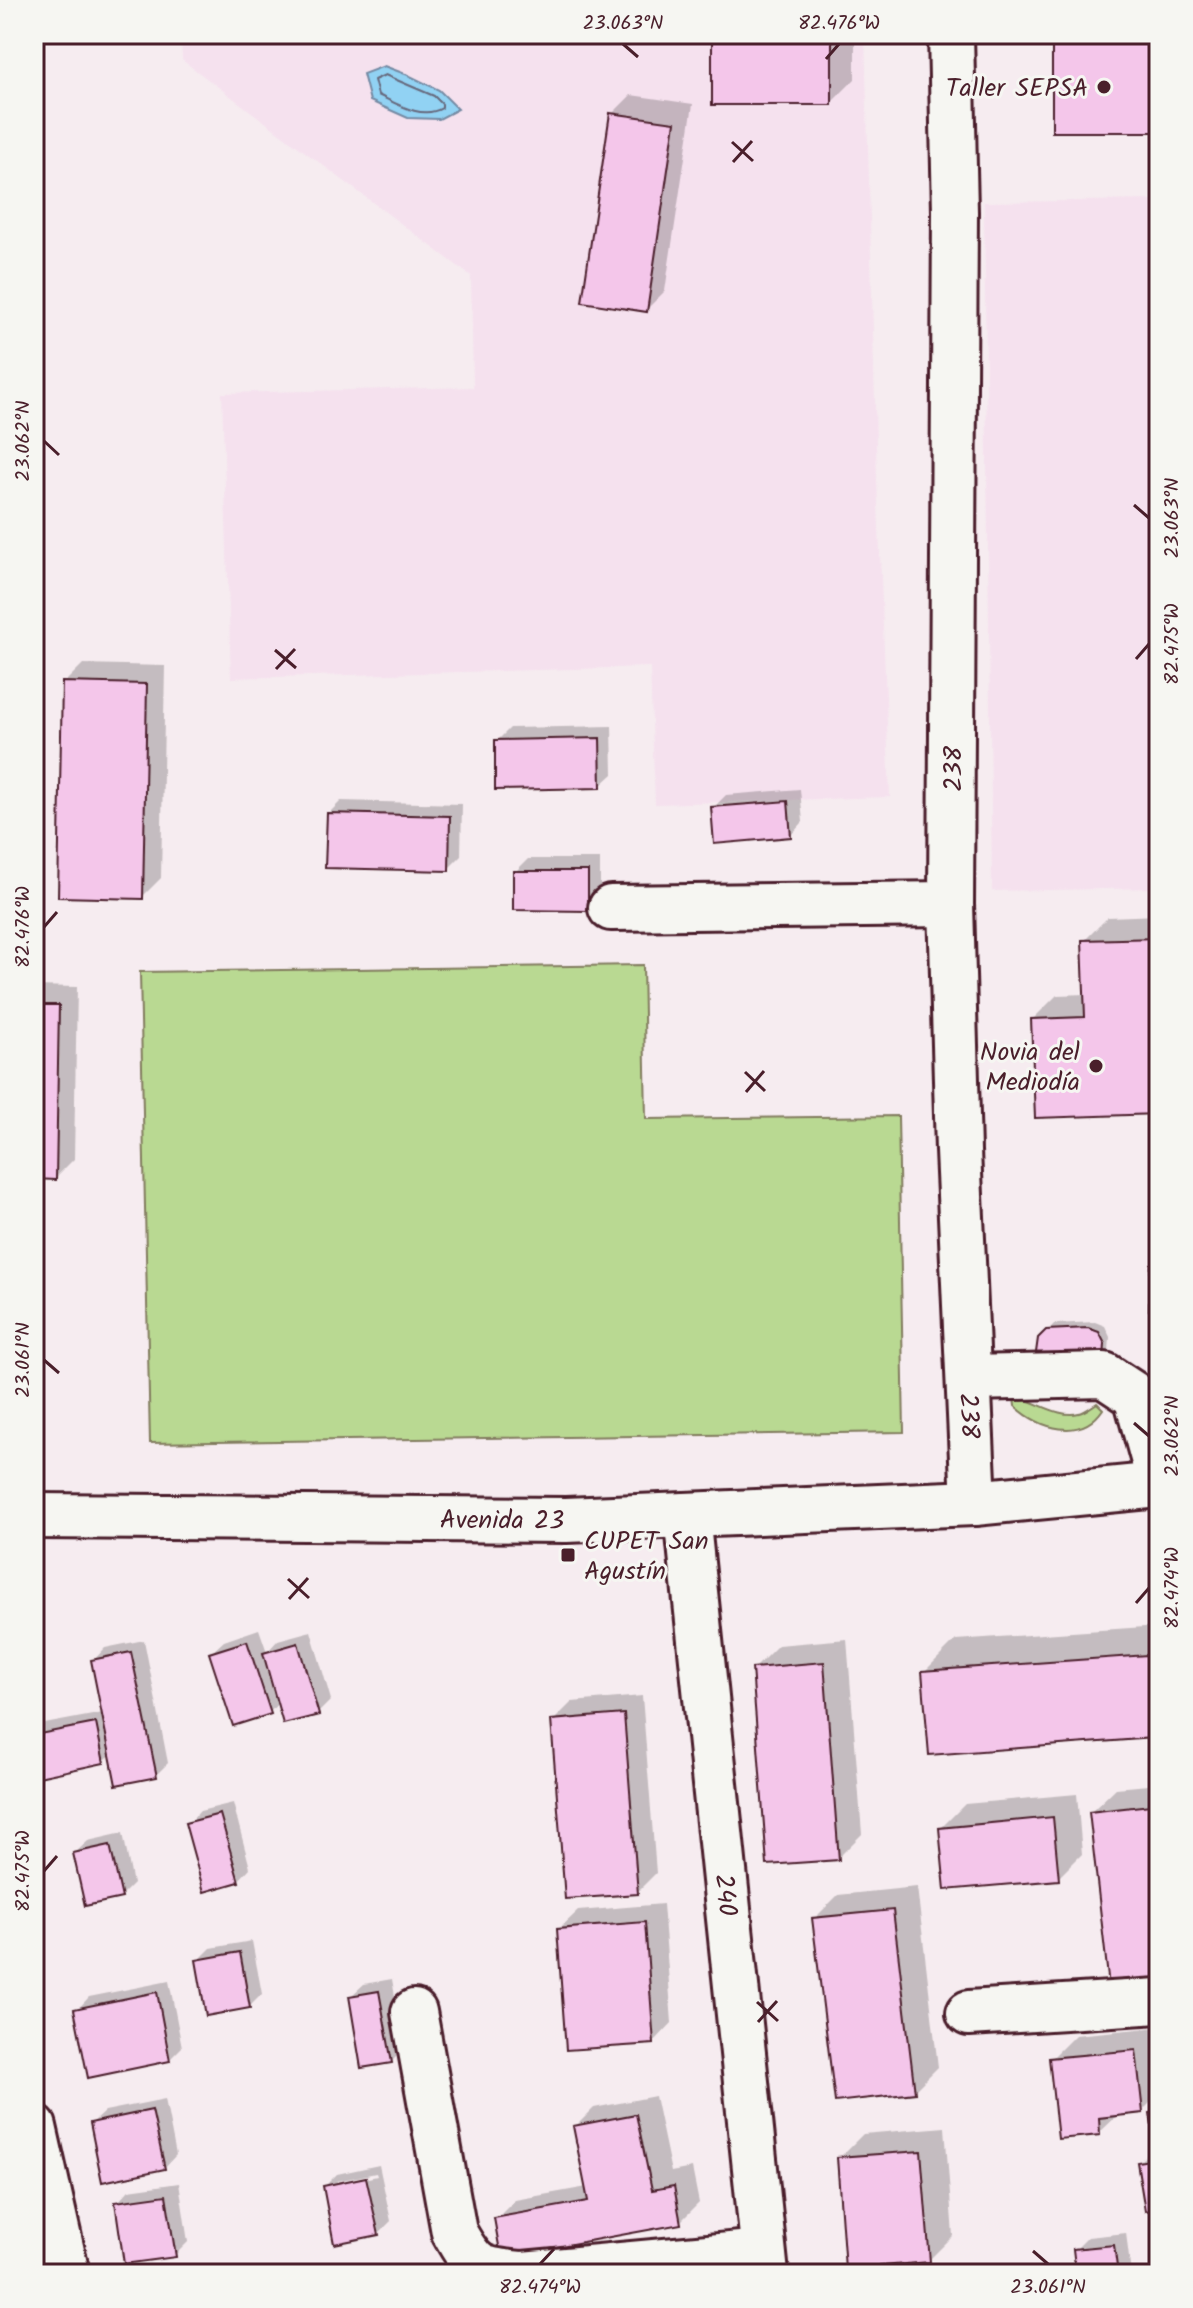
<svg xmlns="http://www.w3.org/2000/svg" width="1193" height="2308" viewBox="0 0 1193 2308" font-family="Kalam,sans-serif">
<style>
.built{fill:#f5e1ee}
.green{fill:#b9d992;stroke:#827c5e;stroke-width:2}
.water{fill:#91d2f3;stroke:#758aa3;stroke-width:2}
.shadow{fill:#0003;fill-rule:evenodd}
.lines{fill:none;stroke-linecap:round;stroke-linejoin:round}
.shore{stroke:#66677b;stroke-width:2}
.building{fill:#f4c6ea;stroke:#4a1f2b;stroke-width:2}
.minor-casing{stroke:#4a1f2b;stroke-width:50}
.major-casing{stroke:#4a1f2b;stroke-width:50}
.minor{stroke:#f6f6f2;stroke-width:44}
.major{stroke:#f6f6f2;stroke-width:44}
.ticks{fill:none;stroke:#4a1f2b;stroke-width:3}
.poi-dot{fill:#4a1f2b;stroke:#f6f6f2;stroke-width:3}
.labels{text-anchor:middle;stroke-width:6;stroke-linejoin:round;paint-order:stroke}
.poi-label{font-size:26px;fill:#4a1f2b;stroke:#f6f6f2;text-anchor:end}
.street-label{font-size:26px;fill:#4a1f2b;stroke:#f6f6f2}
.neatline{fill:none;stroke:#4a1f2b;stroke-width:3}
.ticks-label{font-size:20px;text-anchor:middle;fill:#4a1f2b}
</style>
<rect width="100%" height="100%" fill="#f6ecf0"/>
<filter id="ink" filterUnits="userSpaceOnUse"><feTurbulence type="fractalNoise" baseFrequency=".0125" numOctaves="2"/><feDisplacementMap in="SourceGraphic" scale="16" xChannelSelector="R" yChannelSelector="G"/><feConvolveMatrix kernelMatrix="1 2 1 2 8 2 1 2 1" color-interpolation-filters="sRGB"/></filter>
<g filter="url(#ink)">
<!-- built -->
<g class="built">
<path d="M181,34H865L877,480L890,797L655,804L650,667L231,678L222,393L473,387L471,276L182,60Z"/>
<path d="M1159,200V888L992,891L984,202Z"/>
</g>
<!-- green -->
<g class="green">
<path d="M643,965L646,1119L898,1116L904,1432L150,1443L140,972Z"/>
<path d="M1014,1397C1034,1399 1058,1419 1079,1413C1085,1412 1092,1406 1097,1403L1103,1409C1081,1442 1040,1429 1015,1406Z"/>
</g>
<!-- water -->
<path class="water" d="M384,66L408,75L439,90L458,109L439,119L408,118L370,101L363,74Z"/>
<!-- shadow -->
<g class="shadow">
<path d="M714,34H855V79L831,103Z"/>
<path d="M631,95L693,104L665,291L646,310L612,114Z"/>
<path d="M83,664L165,666L161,878L142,897L64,683Z"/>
<path d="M612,726L613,774L600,786L497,741L510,728Z"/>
<path d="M800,789L803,822L791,835L713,808L726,795Z"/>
<path d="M341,801L462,804L461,856L448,869L329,813Z"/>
<path d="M528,859H600V896L588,909L515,872Z"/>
<path d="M1159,915V1112L1033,1019L1057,995L1086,994L1084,941L1108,917Z"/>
<path d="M34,986L77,987L74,1159L55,1178L34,1177Z"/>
<path d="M1095,1322L1105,1326L1110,1337L1107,1381L1040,1339L1054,1324Z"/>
<path d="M1159,1626V1729L1152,1736L924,1672L956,1640Z"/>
<path d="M259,1629L267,1652L278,1640L311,1631L331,1700L318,1713L279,1702L270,1712L211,1653L224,1641Z"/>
<path d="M847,1639L862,1834L838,1858L754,1669L778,1645Z"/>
<path d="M144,1640L168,1763L156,1775L112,1753L103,1762L34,1776V1726L103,1713L93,1661L105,1648Z"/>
<path d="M642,1696L656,1873L637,1892L553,1721L572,1702Z"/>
<path d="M1159,1784V1987L1091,1812L1116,1788Z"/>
<path d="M1077,1794L1082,1854L1058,1878L941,1828L965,1804Z"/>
<path d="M233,1803L250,1868L238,1881L188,1824L200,1811Z"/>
<path d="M123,1833L133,1884L121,1896L75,1853L88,1841Z"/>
<path d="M917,1887L938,2067L914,2091L814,1919L838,1895Z"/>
<path d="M663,1904L672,2023L654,2042L559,1929L578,1911Z"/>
<path d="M252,1941L262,1994L249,2007L198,1961L211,1948Z"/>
<path d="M392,1979L404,2049L391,2062L351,1996L364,1984Z"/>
<path d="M169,1981L182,2047L169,2060L77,2010L89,1997Z"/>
<path d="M1159,2027V2094L1142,2111L1119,2114L1099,2133L1051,2059L1075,2035Z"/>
<path d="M655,2096L671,2172L692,2168L699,2203L680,2222L496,2219L515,2200L587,2187L575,2127L594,2108Z"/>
<path d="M165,2099L176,2155L164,2168L92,2123L105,2111Z"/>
<path d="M1159,2106V2207L1139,2162L1157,2145L1152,2114Z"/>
<path d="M945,2127L953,2236L929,2260L839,2158L863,2134Z"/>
<path d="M379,2165L391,2221L378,2234L325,2186L337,2174ZM376,2173L377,2176L337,2185V2181Z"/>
<path d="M179,2183L188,2242L175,2255L117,2203L129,2190Z"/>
<path d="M1126,2233L1131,2274H1078L1075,2250L1088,2237Z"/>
</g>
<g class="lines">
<!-- shore -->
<path class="shore" d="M385,75L434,96L442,104V108C422,120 397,104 378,95L374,80Z"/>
</g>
<!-- building -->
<g class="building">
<rect x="712" y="34" width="120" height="71"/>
<rect x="1052" y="34" width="107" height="98"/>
<path d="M610,113L675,122L647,312L582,302Z"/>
<path d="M62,682L147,684L143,899L58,897Z"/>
<path d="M600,738L601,788L495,790V740Z"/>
<path d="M788,801L791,837L714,844L711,807Z"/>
<path d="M327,813L450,816L449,871L325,868Z"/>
<path d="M513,871H588V911L513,910Z"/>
<path d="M1159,938V1114L1035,1118L1031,1019L1085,1017L1082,940Z"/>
<path d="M34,1005H59L56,1180L34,1179Z"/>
<path d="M1151,1264H1159V1310H1149Z"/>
<path d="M1088,1328L1099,1332L1105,1344L1102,1389L1054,1399L1038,1390L1033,1374L1038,1338L1046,1330Z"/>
<path d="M247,1641L271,1714L233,1726L209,1653Z"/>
<path d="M298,1643L319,1715L283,1724L263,1653Z"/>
<path d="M131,1652L157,1777L116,1785L91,1660Z"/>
<path d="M1147,1655L1153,1738L929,1755L922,1671Z"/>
<path d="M824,1662L839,1860L767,1865L752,1668Z"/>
<path d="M624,1714L638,1894L565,1899L551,1720Z"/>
<path d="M96,1723L104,1763L34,1778V1735Z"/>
<path d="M1159,1804V1989L1110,1995L1089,1812Z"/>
<path d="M220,1814L239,1882L204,1892L185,1823Z"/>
<path d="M1053,1817L1059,1880L945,1890L939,1828Z"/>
<path d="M110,1845L122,1898L85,1906L73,1853Z"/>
<path d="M893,1910L915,2093L835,2102L812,1918Z"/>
<path d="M645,1922L654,2044L566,2050L557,1929Z"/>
<path d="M240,1952L250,2008L206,2016L196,1960Z"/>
<path d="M379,1991L392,2063L361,2068L349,1996Z"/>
<path d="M157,1992L170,2061L88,2078L74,2009Z"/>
<path d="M1136,2050L1143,2113L1099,2118L1100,2135L1058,2139L1049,2058Z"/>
<path d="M152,2110L165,2169L102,2182L90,2123Z"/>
<path d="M1159,2111V2209L1145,2211L1137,2162L1157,2159L1150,2113Z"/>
<path d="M636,2114L652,2190L674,2186L681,2224L501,2257L494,2218L588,2201L573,2126Z"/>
<path d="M921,2151L930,2262L845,2269L837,2157Z"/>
<path d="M366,2177L379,2235L334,2244L323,2186Z"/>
<path d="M166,2195L176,2257L124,2264L115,2202Z"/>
<path d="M1114,2245L1118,2274H1076L1073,2249Z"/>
</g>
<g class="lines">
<!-- minor casing -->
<g class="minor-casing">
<g id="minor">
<path id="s1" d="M951,34L955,212L951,904L958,1151L974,1503"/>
<path d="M611,908L951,904"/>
<path d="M969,1378L1104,1375L1136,1396L1159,1480"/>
<path id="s2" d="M687,1515L766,2274"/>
<path d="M414,2012L454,2232C475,2270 480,2270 522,2274"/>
<path d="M969,2013L1159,2001"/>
<path d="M34,2127L67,2274"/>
<path d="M523,2274L763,2252"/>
</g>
</g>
<!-- major casing -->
<g class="major-casing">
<g id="major">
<path id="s3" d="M34,1516L566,1520L974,1503L1159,1485"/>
</g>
</g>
<!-- minor -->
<use href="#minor" class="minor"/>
<!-- major -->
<use href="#major" class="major"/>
</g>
</g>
<!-- ticks -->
<path class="ticks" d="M623,44L638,57M826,59L839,44M732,142L753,161M733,162L752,141M44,441L59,455M1134,505L1149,518M275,650L296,668M1136,659L1149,644M276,669L295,649M44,927L57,912M745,1072L765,1091M746,1092L764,1071M44,1360L59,1373M1134,1423L1149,1436M288,1579L309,1598M289,1599L308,1578M1136,1603L1149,1588M44,1871L57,1856M757,2002L778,2021M758,2022L777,2001M1033,2251L1048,2264M540,2264L554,2249"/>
<!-- markers -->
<g class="poi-dot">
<circle cx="1104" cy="87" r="8"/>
<circle cx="1096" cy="1066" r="8"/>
<rect x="560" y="1547" width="16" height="16" rx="4"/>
</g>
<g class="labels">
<!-- poi labels -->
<g class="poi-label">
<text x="1088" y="96">Taller SEPSA</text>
<text x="1080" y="1060">Novia del<tspan x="1080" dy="30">Mediodía</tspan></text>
<text x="584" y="1549" text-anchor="start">CUPET San<tspan x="584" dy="30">Agustín</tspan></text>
</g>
<!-- street labels -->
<g class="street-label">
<text transform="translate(952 769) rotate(-90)" y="9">238</text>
<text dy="9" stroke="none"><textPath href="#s1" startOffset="1382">238</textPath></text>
<text dy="9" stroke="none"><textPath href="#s3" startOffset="468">Avenida 23</textPath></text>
<text dy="9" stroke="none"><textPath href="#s2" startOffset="382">240</textPath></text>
</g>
</g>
<!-- margin -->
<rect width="1193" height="2308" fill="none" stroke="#f6f6f2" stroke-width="88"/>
<rect x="44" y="44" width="1105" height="2220" class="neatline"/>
<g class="ticks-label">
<text x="623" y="29">23.063°N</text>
<text x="839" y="29">82.476°W</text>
<text transform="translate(22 441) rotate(-90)" y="7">23.062°N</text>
<text transform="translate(1171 518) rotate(-90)" y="7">23.063°N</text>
<text transform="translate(1171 644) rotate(-90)" y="7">82.475°W</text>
<text transform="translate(22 927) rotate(-90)" y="7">82.476°W</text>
<text transform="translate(22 1360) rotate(-90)" y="7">23.061°N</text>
<text transform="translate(1171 1436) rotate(-90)" y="7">23.062°N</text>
<text transform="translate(1171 1588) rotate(-90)" y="7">82.474°W</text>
<text transform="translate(22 1871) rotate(-90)" y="7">82.475°W</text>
<text x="540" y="2293">82.474°W</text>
<text x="1048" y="2293">23.061°N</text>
</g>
</svg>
